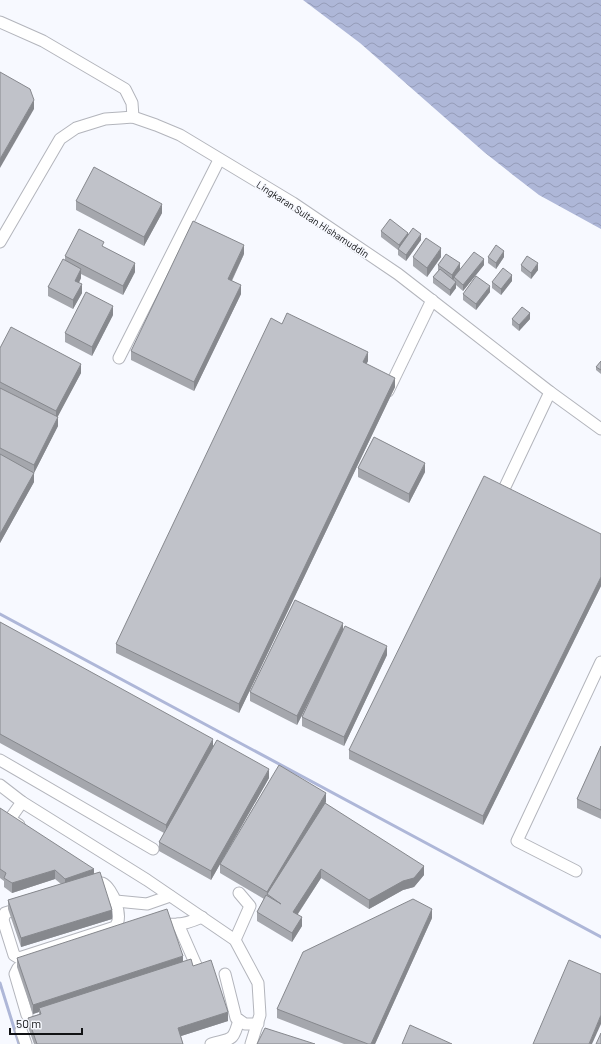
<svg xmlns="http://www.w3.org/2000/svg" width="601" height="1044" viewBox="0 0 601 1044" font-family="Barlow,sans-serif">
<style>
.water{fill:url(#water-waves)}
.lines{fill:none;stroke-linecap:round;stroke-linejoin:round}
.stream{stroke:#aeb7d8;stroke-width:3}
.minor-casing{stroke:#b3b5bc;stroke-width:13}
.minor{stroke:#fff;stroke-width:11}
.wall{fill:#a5a7ad}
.shaded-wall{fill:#86888d}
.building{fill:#c0c2c9;stroke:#86888d}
.labels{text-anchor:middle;stroke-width:3;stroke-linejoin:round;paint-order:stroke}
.street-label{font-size:10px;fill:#111214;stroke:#f7f9ff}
</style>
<defs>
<pattern id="water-waves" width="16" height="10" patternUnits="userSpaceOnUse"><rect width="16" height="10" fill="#aeb7d8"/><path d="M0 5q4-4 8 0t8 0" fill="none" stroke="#959cb8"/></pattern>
</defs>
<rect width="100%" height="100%" fill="#f7f9ff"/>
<!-- water -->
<path class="water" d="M303,0H601V229L539,195L513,175L484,152L360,43Z"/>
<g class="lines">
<!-- stream -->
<g class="stream">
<path d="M0,614L601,937"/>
<path d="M0,983L19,1044"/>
</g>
<!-- minor casing -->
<g class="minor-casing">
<g id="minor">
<path d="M0,22L43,41L125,89L132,103L133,117"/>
<path d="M0,242L60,139L76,128L105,119L120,118L133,117L156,125L180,135L293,203L398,274L550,392L601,429"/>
<path d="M119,358L219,160"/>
<path d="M388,391L432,300"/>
<path d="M504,489L550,392"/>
<path d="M0,760L153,849"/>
<path d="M0,785L22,802L147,880L235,940L258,983L260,1015L251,1044"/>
<path d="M19,825L10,819L22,802"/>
<path d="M576,871L517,841L601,662"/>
<path d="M102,883C113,888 124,917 115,927L19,958L14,955L3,920L5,913Z"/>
<path d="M116,901L147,904L170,896"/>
<path d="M178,924L196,965"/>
<path d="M159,925C166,923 171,925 178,924C186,924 195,920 202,917"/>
<path d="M235,940L250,906L239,893"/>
<path d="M225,974L236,1018L245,1024H258"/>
<path d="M27,1015L15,974L18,968L32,965"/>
<path d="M21,1030L26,1044"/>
<path d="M211,1044C232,1038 233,1042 239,1020"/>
</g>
</g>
<!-- minor -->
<use href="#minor" class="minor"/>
</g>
<!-- wall -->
<g class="wall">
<path d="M76,201L162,213L144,246L76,210Z"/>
<path d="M381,231L408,234L421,240L406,261L398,255V250L381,237Z"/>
<path d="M104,247L135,272L123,295L81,274V278L79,283L82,293L73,309L48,296V287L65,260V256Z"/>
<path d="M244,254L232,281L241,294L194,391L131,360V351Z"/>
<path d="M413,257H441L427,277L413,266Z"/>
<path d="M488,257H504L496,269L488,263Z"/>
<path d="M438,265L460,269L484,265L463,291L456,285V288L450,296L433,283V277L438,271Z"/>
<path d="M521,265L538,270L531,279L521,271Z"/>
<path d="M512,281L501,295L492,288V282Z"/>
<path d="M490,292L476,310L463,300V294Z"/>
<path d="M113,315L92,356L65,342V333Z"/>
<path d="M512,319H530L519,331L512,325Z"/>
<path d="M282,324L368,361L366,364L395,387L239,713L116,653V644Z"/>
<path d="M0,348L81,373L57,417L58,426L34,473V482L0,543Z"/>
<path d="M601,361V374L596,370V367Z"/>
<path d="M358,468L425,472L409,503L358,477Z"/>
<path d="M601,534V586L483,825L349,759V750Z"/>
<path d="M0,622L213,745L269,778L211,880L159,851V842L164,833L0,743Z"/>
<path d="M343,631L387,655L344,746L302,726V717L317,686L297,725L250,701V692Z"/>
<path d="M601,746V819L577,808V799Z"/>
<path d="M326,802L325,803L424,875L414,887L403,890L369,909L321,878L298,914L302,926L292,942L257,921V912L264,899L220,873V864Z"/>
<path d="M0,808L94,874L112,919L21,947L8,909V900L61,884L55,879L12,893L4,887V881L0,878Z"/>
<path d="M432,918L375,1044H344L277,1018V1009Z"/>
<path d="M17,958L183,962L193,966L228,1021L181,1036L183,1044H34L28,1027V1018L39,1014V1012L33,1014L17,967Z"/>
</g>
<!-- shaded-wall -->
<g class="shaded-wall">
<path d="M34,100V109L0,168V159Z"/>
<path d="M162,204V213L144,246V237Z"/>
<path d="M408,233V239L399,250V245Z"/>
<path d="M421,234V240L406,261V255Z"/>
<path d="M244,245V254L228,288V279Z"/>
<path d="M441,248V257L427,277V268Z"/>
<path d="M504,251V257L496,269V263Z"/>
<path d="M484,259V265L463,291V285Z"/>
<path d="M135,263V272L123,295V286Z"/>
<path d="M460,263V270L454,277V279L452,281V275Z"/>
<path d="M538,263V270L531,279V273Z"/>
<path d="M81,269V278L75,290V281Z"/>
<path d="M512,275V281L501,295V289Z"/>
<path d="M456,282V288L450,296V290Z"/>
<path d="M82,284V293L73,309V300Z"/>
<path d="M241,285V294L194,391V382Z"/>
<path d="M490,286V292L476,310V304Z"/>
<path d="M113,306V315L92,356V347Z"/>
<path d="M530,313V319L519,331V325Z"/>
<path d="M368,352V361L363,371V362Z"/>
<path d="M81,364V373L56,420V411Z"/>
<path d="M395,378V387L239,713V704Z"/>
<path d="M58,417V426L34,473V482L0,543V534L34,473V465Z"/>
<path d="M425,463V472L409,503V494Z"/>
<path d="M601,577V586L483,825V816Z"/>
<path d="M343,623V633L297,725V716Z"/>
<path d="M387,646V655L344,746V737Z"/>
<path d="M213,739V748L166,834V825Z"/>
<path d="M269,769V778L211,880V871Z"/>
<path d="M326,793V802L270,896L267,894V892Z"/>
<path d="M424,866V875L414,887L403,890L369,909V900Z"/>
<path d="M94,869V878L65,888V879Z"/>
<path d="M321,869V878L293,921V912Z"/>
<path d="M55,870V879L12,893V883Z"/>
<path d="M432,909V918L375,1044H371Z"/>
<path d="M112,910V919L21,947V938Z"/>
<path d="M302,917V926L292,942V933Z"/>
<path d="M183,956V965L39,1008V1012L33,1014V1005Z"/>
<path d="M228,1012V1021L178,1037V1028Z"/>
<path d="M601,1015V1024L592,1044H589Z"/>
</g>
<!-- building -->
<g class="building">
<path d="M0,72L30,89L34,100L0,159Z"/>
<path d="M94,167L162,204L144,237L76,201Z"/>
<path d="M390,219L408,233L399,245L381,231Z"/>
<path d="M193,221L244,245L228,279L241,285L194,382L131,351Z"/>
<path d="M413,228L421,234L406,255L398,249Z"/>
<path d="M79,229L104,242L102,246L135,263L123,286L65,256Z"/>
<path d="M426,238L441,248L427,268L413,257Z"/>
<path d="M496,245L504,251L496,263L488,257Z"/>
<path d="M474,252L484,259L463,285L454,277Z"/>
<path d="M446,254L460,263L452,275L438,265Z"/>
<path d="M527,256L538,263L531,273L521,265Z"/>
<path d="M63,259L81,269L75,281L82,284L73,300L48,287Z"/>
<path d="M503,268L512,275L501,289L492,282Z"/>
<path d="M440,269L456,282L450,290L433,277Z"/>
<path d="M476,276L490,286L476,304L463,294Z"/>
<path d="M86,292L113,306L92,347L65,333Z"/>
<path d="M522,307L530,313L519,325L512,319Z"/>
<path d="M287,313L368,352L363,362L395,378L239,704L116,644L271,318L282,324Z"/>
<path d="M11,327L81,364L56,411L0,382V348Z"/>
<path d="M601,361V370L596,367Z"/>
<path d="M0,388L58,417L34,465L0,448Z"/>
<path d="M374,437L425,463L409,494L358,468Z"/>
<path d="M0,454L34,473L0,534Z"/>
<path d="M484,476L601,534V577L483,816L349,750Z"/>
<path d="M295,600L343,623L297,716L250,692Z"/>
<path d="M0,622L213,739L166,825L0,734Z"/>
<path d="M345,626L387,646L344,737L302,717Z"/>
<path d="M217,740L269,769L211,871L159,842Z"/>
<path d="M601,746V810L577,799Z"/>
<path d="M279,765L326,793L267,892L220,864Z"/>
<path d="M325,803L424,866L414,878L403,881L369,900L321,869L293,912L302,917L292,933L257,912L266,895L281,904L267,894Z"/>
<path d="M0,808L94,869L65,879L55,870L12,883L4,878L6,873L0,869Z"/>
<path d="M100,872L112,910L21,938L8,900Z"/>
<path d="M413,899L432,909L371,1044H368L277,1009L303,952Z"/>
<path d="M167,909L183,956L33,1005L17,958Z"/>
<path d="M191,959L193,966L211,960L228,1012L178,1028L183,1044H37L28,1018L41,1014L39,1008Z"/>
<path d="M569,960L601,974V1015L589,1044H533Z"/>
<path d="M410,1025L452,1044H402Z"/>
<path d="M265,1028L315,1044H257Z"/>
<path d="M601,1033V1044H596Z"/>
</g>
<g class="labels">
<!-- street labels -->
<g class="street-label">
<text transform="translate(313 219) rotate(33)" y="4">Lingkaran Sultan Hishamuddin</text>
</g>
</g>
<!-- scale -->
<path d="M10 1028v6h72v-6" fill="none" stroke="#111214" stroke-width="2"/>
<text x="16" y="1028" font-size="12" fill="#111214" stroke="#f7f9ff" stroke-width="3" paint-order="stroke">50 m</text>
</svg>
